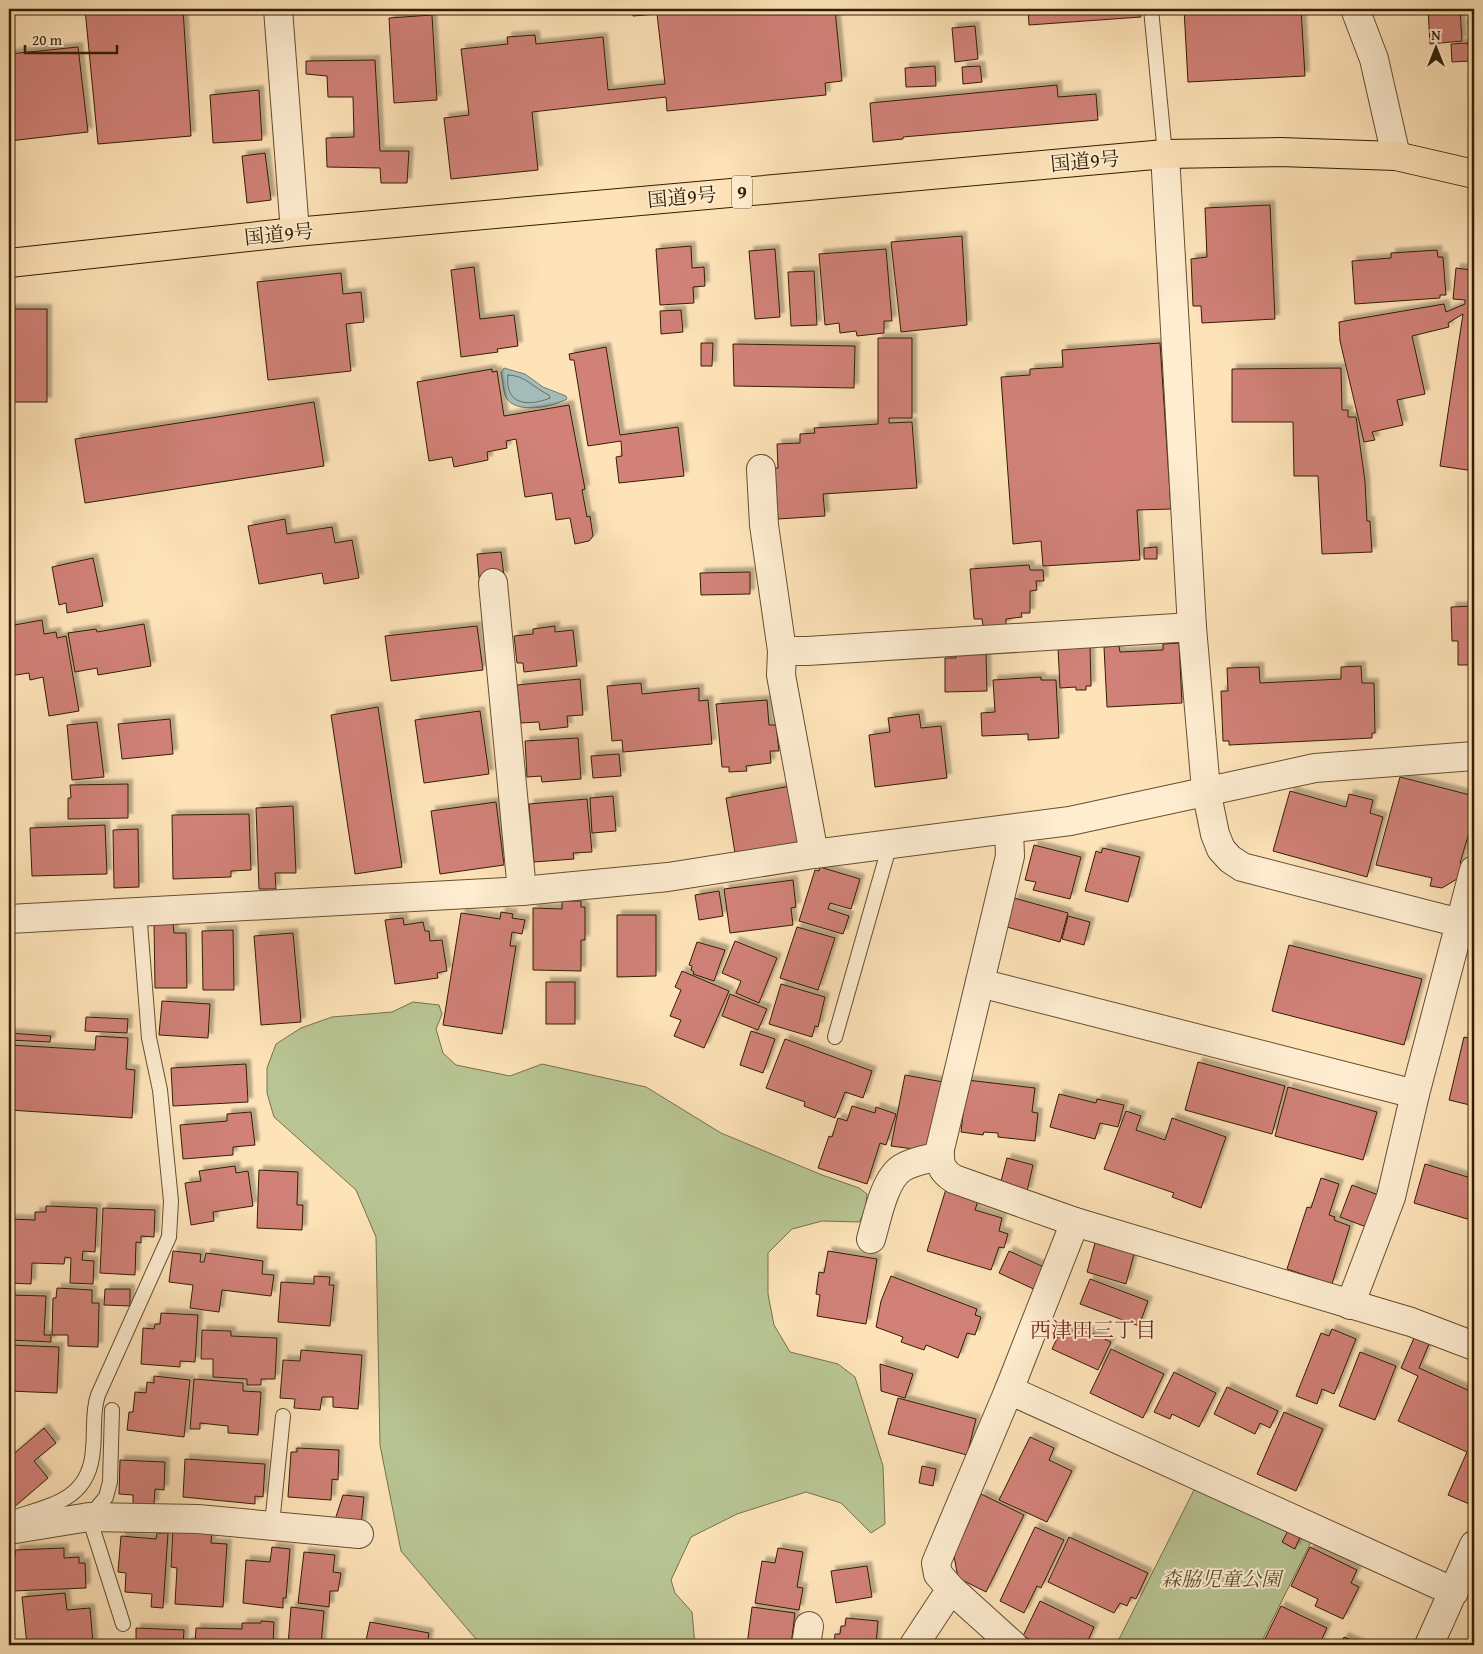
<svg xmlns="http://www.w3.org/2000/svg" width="1483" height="1654" viewBox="0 0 1483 1654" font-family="'Gentium Book Plus','Noto Serif JP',serif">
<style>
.green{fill:#b9c594;stroke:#76724a}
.water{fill:#a3bcb9;stroke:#767d6f}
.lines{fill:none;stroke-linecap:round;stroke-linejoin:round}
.shore{stroke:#6a6d5d;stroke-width:1}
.building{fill:#d18178;stroke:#321e01;filter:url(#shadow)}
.service-casing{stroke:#654f2f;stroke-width:16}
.minor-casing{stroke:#654f2f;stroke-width:30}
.tertiary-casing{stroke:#654f2f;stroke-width:30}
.trunk-casing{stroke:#321e01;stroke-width:30}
.service{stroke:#feedd1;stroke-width:14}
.minor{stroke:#feedd1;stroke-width:28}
.tertiary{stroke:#feedd1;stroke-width:28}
.trunk{stroke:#fee3b8;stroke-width:28}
.labels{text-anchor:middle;stroke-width:4;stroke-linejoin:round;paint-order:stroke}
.shield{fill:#feedd1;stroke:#6f5c3f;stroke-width:1}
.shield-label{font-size:19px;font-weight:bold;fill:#321e01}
.street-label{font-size:20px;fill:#321e01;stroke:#feedd1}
.park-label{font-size:20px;font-style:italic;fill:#5a502d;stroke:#feedd1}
.neighbourhood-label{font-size:21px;fill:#7a1f14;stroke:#feedd1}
</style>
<defs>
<filter id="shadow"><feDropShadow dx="4.5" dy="-4.5" stdDeviation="1" flood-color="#0004"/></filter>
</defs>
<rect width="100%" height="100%" fill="#fee3b8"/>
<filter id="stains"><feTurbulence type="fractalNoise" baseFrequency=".004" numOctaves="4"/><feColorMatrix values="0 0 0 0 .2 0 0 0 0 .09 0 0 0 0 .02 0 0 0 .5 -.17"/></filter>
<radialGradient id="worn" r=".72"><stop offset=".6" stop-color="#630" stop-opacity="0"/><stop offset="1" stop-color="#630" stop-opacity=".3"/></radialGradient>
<!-- green -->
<g class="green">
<path d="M413,1002L439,1005L442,1014L436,1029L443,1053L456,1065L510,1076L542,1064L646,1087L721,1133L822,1175L859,1188L867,1194L865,1211L859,1222L822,1221L792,1229L768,1253V1294L774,1325L790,1352L838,1364L855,1377L883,1466L885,1524L871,1533L841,1503L806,1492L737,1514L691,1537L671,1580L675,1593L692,1612L695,1645H481L401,1551L380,1445L376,1237L356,1190L274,1117L267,1093V1068L276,1044L301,1028L332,1017L392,1012Z"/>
<path d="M1197,1484L1313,1538L1260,1645H1116Z"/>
</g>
<!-- water -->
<path class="water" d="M504,368L525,374L543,387L566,396L567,399C552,407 518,414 507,399C503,393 503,380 501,373Z"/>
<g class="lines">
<!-- shore -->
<path class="shore" d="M508,375C525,375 535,389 549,395L550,398C528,407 504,405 508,375Z"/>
</g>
<!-- building -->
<g class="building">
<path d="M85,9H183L191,136L98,144Z"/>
<path d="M633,9H835L842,81L825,83L826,95L667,111L666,97L532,112L538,170L451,179L444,118L469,115L461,49L508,44L507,37L535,35L536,44L603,37L608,90L665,84L657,14L633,16Z"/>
<path d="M1028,9H1140L1141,17L1029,25Z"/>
<path d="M1184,9H1301L1305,76L1188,82Z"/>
<path d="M1428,9H1460L1462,41L1430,44Z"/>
<path d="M432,15L437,100L394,103L389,18Z"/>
<path d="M1474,20V59H1471L1468,21Z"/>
<path d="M975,26L978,59L955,62L952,28Z"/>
<path d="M1468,43L1470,61L1452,62L1451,44Z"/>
<path d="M78,47L88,132L9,141V54Z"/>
<path d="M375,60L380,151H409L407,183H381L380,168L327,167L326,138L354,137L353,97H328L327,76L306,74V61Z"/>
<path d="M935,66L936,86L906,87L905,68Z"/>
<path d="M980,66L982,82L963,84L962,67Z"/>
<path d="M1057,85L1058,97L1096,94L1098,120L903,137V139L873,142L870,103Z"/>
<path d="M259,90L262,140L213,143L210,95Z"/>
<path d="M265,153L271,200L247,203L242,156Z"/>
<path d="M1270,205L1275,319L1202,323L1201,306H1193L1191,259L1207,257L1205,208Z"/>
<path d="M962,236L967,325L901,332L891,242Z"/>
<path d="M691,246L692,268L704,267L705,286L693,287L694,303L660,305L656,249Z"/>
<path d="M775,249L780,317L755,319L749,251Z"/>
<path d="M886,249L892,321H884V333L857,336L856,331L840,333L839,323L825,325L819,254Z"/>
<path d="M1437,250L1438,257H1443L1446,295H1440V298L1355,304L1352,261L1391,258V253Z"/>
<path d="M1474,251V471L1440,466L1463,314L1448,323L1449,327L1412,336L1425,394L1397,400L1403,425L1372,432L1375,440L1364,442L1340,341L1339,322L1444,304L1446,312L1465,304V300L1453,299L1456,268L1471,270Z"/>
<path d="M474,267L480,319L514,315L518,346L497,349L498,352L461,357L451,270Z"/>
<path d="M814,271L817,325L791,326L788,272Z"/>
<path d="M341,273L343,294L361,292L364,322L346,324L351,371L268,380L257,282Z"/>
<rect x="9" y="309" width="38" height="93"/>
<path d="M681,310L683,332L661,334L660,311Z"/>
<path d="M878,338H912V418H889V423L912,422L917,488L823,494L825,516L778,519L774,468H778L777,444L800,443V434L815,433L814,428L878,424Z"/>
<path d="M701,343H713L712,366H701Z"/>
<path d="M1160,343L1171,509L1137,510L1140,560L1043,566L1041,541L1013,544L1001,377L1030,375V369L1063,367L1062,350Z"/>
<path d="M733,344L855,346L854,388L734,386Z"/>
<path d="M606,347L620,435L678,427L684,476L619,483L616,457L622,456L621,441L588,446L574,360H570L569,354Z"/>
<path d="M1341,368L1342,410H1348V417H1356L1365,481L1367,521H1370L1372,552L1322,554L1318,476H1294L1293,422H1232V369Z"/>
<path d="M492,369V372L497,371L504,416L569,405L585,489L582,490L587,517L590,516L593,536L589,541L575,544L570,518L556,520L552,493L525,497L516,439L506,441L507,448L487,452L488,460L454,467L452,457L429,461L417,382Z"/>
<path d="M314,402L324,466L85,503L75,439Z"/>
<path d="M285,519L287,534L332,527L335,543L352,540L359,578L324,584L322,573L259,584L248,526Z"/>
<path d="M1157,547V559H1144V548Z"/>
<path d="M501,552L504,576L479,578L477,554Z"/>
<path d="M93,558L103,606L67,613L66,603L59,605L52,567Z"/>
<path d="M1029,565L1030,570H1043L1044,581H1036L1037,590L1030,591V613H1021L1022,617L1006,619V625L983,626L982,619H974L970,569Z"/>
<path d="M750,572V594L701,595L700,573Z"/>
<path d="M1474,606V665H1458V641H1452L1451,607Z"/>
<path d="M42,620L44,634L56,632L57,638L66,636L79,711L49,716L43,677L30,680L29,673L9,676V626Z"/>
<path d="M144,624L151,666L98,675L97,668L75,672L68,633L96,629L97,632Z"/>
<path d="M477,626L483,670L391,681L385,636Z"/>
<path d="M555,626V632L573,630L577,666L524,672L523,663H517L514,636L533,634V629Z"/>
<path d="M1179,643L1182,703L1107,707L1104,647L1119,646L1120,652L1163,650V644Z"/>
<path d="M1090,646L1091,686H1086V690H1076V687L1060,688L1058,648Z"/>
<path d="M956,653H986L987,691L945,692V658H956Z"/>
<path d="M1361,666L1362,683H1374L1375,733H1372V738L1229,745V741H1223L1221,691H1228L1227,668L1259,667L1260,683L1341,679V667Z"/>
<path d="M1041,677V680H1056L1059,738L1028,740V734L982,736L981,713L995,712L993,680Z"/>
<path d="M580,679L583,715L567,716L568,727L540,730L539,722L521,723L517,685Z"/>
<path d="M641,683L642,694L699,688V701L708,700L712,744L623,752L622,740L612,741L607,686Z"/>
<path d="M767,700L769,725H776L779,751H770L771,763L746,766L747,771L729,772V767H722L716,704Z"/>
<path d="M378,707L402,867L355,874L331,715Z"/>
<path d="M480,711L489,774L424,783L415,720Z"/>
<path d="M919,714L921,728L941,726L947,778L875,787L869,735L890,732L888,718Z"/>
<path d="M170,719L173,754L122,759L118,724Z"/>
<path d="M97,722L104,777L72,780L67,725Z"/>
<path d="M578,738L581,779L542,782L541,776L527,777L525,741Z"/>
<path d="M619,754L621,776L593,778L591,756Z"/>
<path d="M1400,777L1474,796V816L1460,863L1464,868L1462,876L1442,888L1430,886L1432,878L1376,865Z"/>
<path d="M128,784V818L68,819V798H71L70,785Z"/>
<path d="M790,786L799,842L735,853L726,798Z"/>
<path d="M1290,791L1346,807L1349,794L1373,800L1370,813L1383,817L1367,877L1273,851Z"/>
<path d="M613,796L616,831L592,833L590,798Z"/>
<path d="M587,799L592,852L573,853L574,859L534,862L529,804Z"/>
<path d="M496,802L504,865L440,874L431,811Z"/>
<path d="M293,806L296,873H275L276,889H259L256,808Z"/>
<path d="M249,814L251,870L231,871V877L173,879L172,815Z"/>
<path d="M105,825L107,874L32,876L30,828Z"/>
<path d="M138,829L139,887L114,888L113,830Z"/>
<path d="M1034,845L1081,857L1070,899L1033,890L1036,882L1025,880Z"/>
<path d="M1103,848L1140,857L1128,902L1085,891L1096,851L1101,853Z"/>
<path d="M820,867L860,879L851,909L830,903L828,909L849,916L843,934L799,921L815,870L819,871Z"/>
<path d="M793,880L796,907L791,908L793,925L730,933L724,889Z"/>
<path d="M719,891L723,916L699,920L695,895Z"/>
<path d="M1014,898L1068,913L1060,942L1007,927Z"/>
<path d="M562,901H581V907H585V940H581V971L533,970V908L562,909Z"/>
<path d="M501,912L513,914L512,918L525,920L522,934L512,932L510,946H516L502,1034L443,1025L461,913L500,919Z"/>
<path d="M617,915H656V976L617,977Z"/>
<path d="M1068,916L1090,922L1084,945L1062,939Z"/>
<path d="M403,918L404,925L423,922L425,931H429L430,941L442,940L447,971L437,973L438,978L395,984L385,920Z"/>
<path d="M154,923H173L174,933H186L187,988H155Z"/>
<path d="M797,927L835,938L818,990L780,978Z"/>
<path d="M233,930L234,990H203L202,931Z"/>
<path d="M293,933L301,1022L261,1025L254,936Z"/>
<path d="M735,941L777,958L759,1003L736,993L741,981L722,973Z"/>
<path d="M697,942L725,950L714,981L693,974L694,972L691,970L692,966L689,965Z"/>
<path d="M1289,945L1422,979L1404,1045L1272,1011Z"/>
<path d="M682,971L729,991L704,1048L674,1036L681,1020L670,1016L681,990L675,987Z"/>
<rect x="546" y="982" width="29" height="42"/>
<path d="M781,984L825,997L818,1027L815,1026L812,1037L769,1024Z"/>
<path d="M730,994L767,1009L758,1030L722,1016Z"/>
<path d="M162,1001L210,1004L208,1038L159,1035Z"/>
<path d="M86,1017L128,1019L127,1033L85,1031Z"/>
<path d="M751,1031L775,1039L763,1073L740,1065Z"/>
<path d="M9,1033L51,1036L50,1042L9,1040Z"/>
<path d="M96,1036L128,1038L126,1069L135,1070L132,1118L9,1110V1045L95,1050Z"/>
<path d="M1464,1037L1474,1040V1106L1449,1100Z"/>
<path d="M785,1039L872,1071L863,1098L845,1092L835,1118L804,1106L805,1102L766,1088Z"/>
<path d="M1198,1062L1285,1086L1272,1134L1185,1110Z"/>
<path d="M246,1064L248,1102L173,1106L171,1068Z"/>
<path d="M905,1075L943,1082L929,1151L891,1146Z"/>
<path d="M967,1080L1035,1088L1032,1112L1038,1113L1035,1141L998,1137V1133L984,1132L983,1135L961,1132Z"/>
<path d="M1288,1087L1377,1112L1363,1160L1275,1136Z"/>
<path d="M1059,1094L1096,1103L1097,1099L1124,1105L1118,1127L1100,1123L1095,1139L1050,1127Z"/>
<path d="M852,1106L875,1113L876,1107L896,1114L886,1145L880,1143L867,1184L818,1168L829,1136L832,1137L838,1118L847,1121Z"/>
<path d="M1126,1111L1141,1116L1136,1130L1165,1140L1172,1118L1226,1137L1201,1208L1172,1197L1174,1193L1104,1169Z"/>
<path d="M251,1112L255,1145L233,1147V1155L183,1159L180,1125L227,1121V1114Z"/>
<path d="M1007,1158L1033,1165L1027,1192L1000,1185Z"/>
<path d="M1425,1164L1474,1179V1221L1414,1203Z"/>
<path d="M235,1166L236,1173L248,1171L253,1206L213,1212L214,1221L191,1225L185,1183L201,1181L199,1171Z"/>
<path d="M259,1170L298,1172L297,1205H303L302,1230L257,1228Z"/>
<path d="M1321,1178L1339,1184L1329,1215L1335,1217L1334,1220L1350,1226L1332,1284L1287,1269L1307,1207L1311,1208Z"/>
<path d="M1352,1185L1381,1196L1369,1228L1340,1217Z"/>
<path d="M946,1189L979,1198L975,1210L1002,1218L999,1231L1008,1234L1004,1248L999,1247L991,1270L927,1251Z"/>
<path d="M46,1206L97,1208L95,1252L83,1251L82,1260L94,1261L93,1284L70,1283L71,1258L65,1257L64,1264L32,1263L31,1284L9,1283V1219L35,1220V1212H46Z"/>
<path d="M103,1208L155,1210L154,1237L141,1236V1243L136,1242L135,1275L100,1273Z"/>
<path d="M1095,1243L1134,1254L1126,1284L1087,1272Z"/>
<path d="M173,1251L201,1254L200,1262H204L206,1253L263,1261L262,1274L274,1275L271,1296L222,1290L219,1312L190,1308L193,1285L169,1282Z"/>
<path d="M828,1251L877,1259L866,1324L817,1316L820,1295L816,1294L819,1272L824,1273Z"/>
<path d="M1009,1251L1048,1269L1038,1291L999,1273Z"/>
<path d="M314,1276L330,1277L329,1285H334L330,1326L278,1322L281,1282L314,1284Z"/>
<path d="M891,1276L977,1309L975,1315L981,1317L975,1335L967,1333L958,1358L926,1345L924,1350L901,1342L903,1337L876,1327L881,1301Z"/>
<path d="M1090,1279L1148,1301L1139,1326L1080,1304Z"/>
<path d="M57,1288L92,1290V1303H99L98,1347L68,1346V1335H52L53,1298H56Z"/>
<path d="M105,1289H130V1306L104,1305Z"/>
<path d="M9,1295L46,1296L44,1335H51V1342L9,1340Z"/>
<path d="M161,1313L198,1315L195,1362L180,1361V1367L141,1364L143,1328L154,1329L155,1324H160Z"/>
<path d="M1075,1325L1111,1342L1098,1370L1052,1349L1062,1328L1072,1332Z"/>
<path d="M1332,1329L1356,1339L1334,1394L1322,1389L1317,1404L1296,1396L1321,1333L1329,1336Z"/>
<path d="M202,1330L231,1331V1336L277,1338L275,1379H261V1385H247V1379L213,1377V1359H201Z"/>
<path d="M1414,1338L1429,1344L1419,1368L1474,1393V1506L1448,1495L1467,1452L1398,1421L1418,1376L1401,1368Z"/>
<path d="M9,1345L59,1347L57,1393L9,1391Z"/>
<path d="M1111,1349L1164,1374L1143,1418L1090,1393Z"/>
<path d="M301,1350L362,1355L358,1409L333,1407V1397H322L320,1410L294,1408L295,1399L280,1398L283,1360L300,1361Z"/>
<path d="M1360,1352L1396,1366L1375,1420L1339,1406Z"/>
<path d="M880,1364L913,1374L905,1398L881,1391Z"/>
<path d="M1174,1372L1216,1393L1199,1427L1172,1414L1170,1419L1154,1412Z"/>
<path d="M154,1376L190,1380L184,1437L127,1430L129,1412H133L135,1392L146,1393L147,1382L154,1383Z"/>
<path d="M194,1379L243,1383V1391L261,1392L258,1435L228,1433V1426L200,1423V1429H190Z"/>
<path d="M1227,1387L1278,1411L1270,1428L1260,1423L1255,1434L1214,1414Z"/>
<path d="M898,1398L976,1419L967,1455L888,1434Z"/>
<path d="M1284,1412L1323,1429L1296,1491L1257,1474Z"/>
<path d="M44,1428L56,1443L34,1461L48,1478L13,1508L9,1503V1458Z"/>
<path d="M1030,1437L1054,1448L1049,1460L1072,1471L1047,1522L999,1500Z"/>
<path d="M297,1448L339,1450L338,1480L332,1479L331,1500L288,1497L291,1452H297Z"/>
<path d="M185,1459L265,1464L263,1497L255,1496V1504L183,1497Z"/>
<path d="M120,1460L165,1462L164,1490L155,1489L154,1505L133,1504V1495L119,1494Z"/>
<path d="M922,1466L936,1469L933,1486L919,1483Z"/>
<path d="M981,1494L1024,1515L986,1592L958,1578L954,1556Z"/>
<path d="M343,1495L364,1497L361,1525L334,1523Z"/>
<path d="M1035,1527L1064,1540L1041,1588L1037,1586L1024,1613L1000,1601Z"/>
<path d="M173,1529L212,1531L211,1543L227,1544L223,1607L175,1604L177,1568L171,1567Z"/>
<path d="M1288,1531L1300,1537L1295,1549L1282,1542Z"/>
<path d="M157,1533H168L163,1608L151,1607L152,1594L125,1592L126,1573L118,1572L121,1536L156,1539Z"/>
<path d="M1069,1537L1148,1573L1136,1599L1131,1597L1127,1606L1120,1603L1114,1613L1048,1582Z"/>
<path d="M272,1547L290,1549L286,1598H283V1608L243,1603L246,1560L270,1562Z"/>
<path d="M1310,1547L1357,1570L1351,1583L1359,1587L1343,1619L1315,1606L1318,1599L1291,1586Z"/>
<path d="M64,1548V1558L79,1557V1563H85L86,1588L12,1591L9,1558L15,1557V1550Z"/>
<path d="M778,1548L803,1552L797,1587L803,1588L799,1610L755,1603L762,1561L775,1563Z"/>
<path d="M304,1552L335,1555L333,1572L341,1573L338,1591H330L329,1607L298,1603Z"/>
<path d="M867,1566L872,1597L836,1603L831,1571Z"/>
<path d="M65,1593L67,1610L90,1608L93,1643L27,1645L22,1597Z"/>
<path d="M1040,1601L1094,1627L1086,1645H1041L1023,1636Z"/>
<path d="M1281,1606L1327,1628L1319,1645H1262Z"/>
<path d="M291,1607L324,1611L321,1645H288Z"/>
<path d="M752,1607L795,1613L791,1645H747Z"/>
<path d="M846,1618L878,1621L876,1645H834L835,1634H840L841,1626H845Z"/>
<path d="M261,1621L274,1622L273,1645H187V1642L195,1643L196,1628L242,1629V1623H261Z"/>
<path d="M370,1622L429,1633L427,1645H365Z"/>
<path d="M136,1628L184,1630L183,1645H136Z"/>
<path d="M1344,1637L1362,1645H1340Z"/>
</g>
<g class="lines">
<!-- service casing -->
<g class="service-casing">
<g id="service">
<path d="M1151,9L1165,154"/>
<path d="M835,1037L890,844"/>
<path d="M112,1410L110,1482L106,1497L89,1517L123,1624"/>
<path d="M9,1519C50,1505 90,1501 93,1449C95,1431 92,1412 98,1395L169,1237L171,1201L160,1090L149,1038L139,911"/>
<path d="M272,1524L283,1416"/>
</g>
</g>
<!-- minor casing -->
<g class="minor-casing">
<g id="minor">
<path d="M278,9L295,232"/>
<path d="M1165,154L1192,627L1206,790L1215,834L1221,849L1230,859L1242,867L1460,923"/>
<path d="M761,469L764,525L782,651L781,675L814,854"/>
<path d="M493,583L522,891"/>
<path d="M782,651H807L1192,627"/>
<path d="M1009,830L1010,856L940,1149C939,1163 941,1171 954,1179L1075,1222L1411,1322L1474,1346"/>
<path d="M9,919L522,891L668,877L814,854L1070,821L1315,768L1474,756"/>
<path d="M980,983L1415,1094"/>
<path d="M871,1239C877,1219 884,1179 902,1168C913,1161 928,1159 940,1156"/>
<path d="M1350,1305L1391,1197L1415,1094L1474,870"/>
<path d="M1009,1390L1454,1592"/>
<path d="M9,1530L89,1517L198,1519L359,1534"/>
<path d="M806,1645L809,1626"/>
<path d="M914,1645L951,1589"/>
<path d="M1013,1645L951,1589L938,1574L936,1563L1009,1390L1075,1222"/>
<path d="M1429,1645L1474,1545"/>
</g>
</g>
<!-- tertiary casing -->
<g class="tertiary-casing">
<path id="tertiary" d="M1355,9L1374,59L1396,156"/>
</g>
<!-- trunk casing -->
<g class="trunk-casing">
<path id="trunk" d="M9,263L295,232L1165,154L1280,152L1396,156L1474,174"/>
</g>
<!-- service -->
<use href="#service" class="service"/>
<!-- minor -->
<use href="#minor" class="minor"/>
<!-- tertiary -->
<use href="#tertiary" class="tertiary"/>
<!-- trunk -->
<use href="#trunk" class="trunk"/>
</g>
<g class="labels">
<!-- shield labels -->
<rect class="shield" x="732" y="175.5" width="20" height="33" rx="4"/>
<g class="shield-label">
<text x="742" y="199">9</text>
</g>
<!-- street labels -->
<g class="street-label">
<text transform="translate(1085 161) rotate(-5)" y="7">国道9号</text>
<text transform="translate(682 197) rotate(-5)" y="7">国道9号</text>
<text transform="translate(279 234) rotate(-6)" y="7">国道9号</text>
</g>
<!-- park labels -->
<g class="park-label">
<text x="1221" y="1586">森脇児童公園</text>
</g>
<!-- neighbourhood labels -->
<g class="neighbourhood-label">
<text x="1093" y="1337">西津田三丁目</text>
</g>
</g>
<!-- margin -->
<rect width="1483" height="1654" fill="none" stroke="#fee3b8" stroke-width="30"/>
<rect x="10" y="10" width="1463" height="1634" fill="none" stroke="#321e01" stroke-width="2.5"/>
<rect x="15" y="15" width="1453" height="1624" fill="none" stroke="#321e01"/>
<!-- north arrow -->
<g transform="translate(1436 48)" stroke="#feedd1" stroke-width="4" paint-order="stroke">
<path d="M0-4L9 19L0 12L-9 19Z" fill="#321e01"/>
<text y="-8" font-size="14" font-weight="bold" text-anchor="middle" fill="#321e01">N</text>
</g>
<!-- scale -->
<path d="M25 45v8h92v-8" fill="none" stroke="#321e01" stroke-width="2.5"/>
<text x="32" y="45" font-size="15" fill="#321e01" stroke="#feedd1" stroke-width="4" paint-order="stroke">20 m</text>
<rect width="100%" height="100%" filter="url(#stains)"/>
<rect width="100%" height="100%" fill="url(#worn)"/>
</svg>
